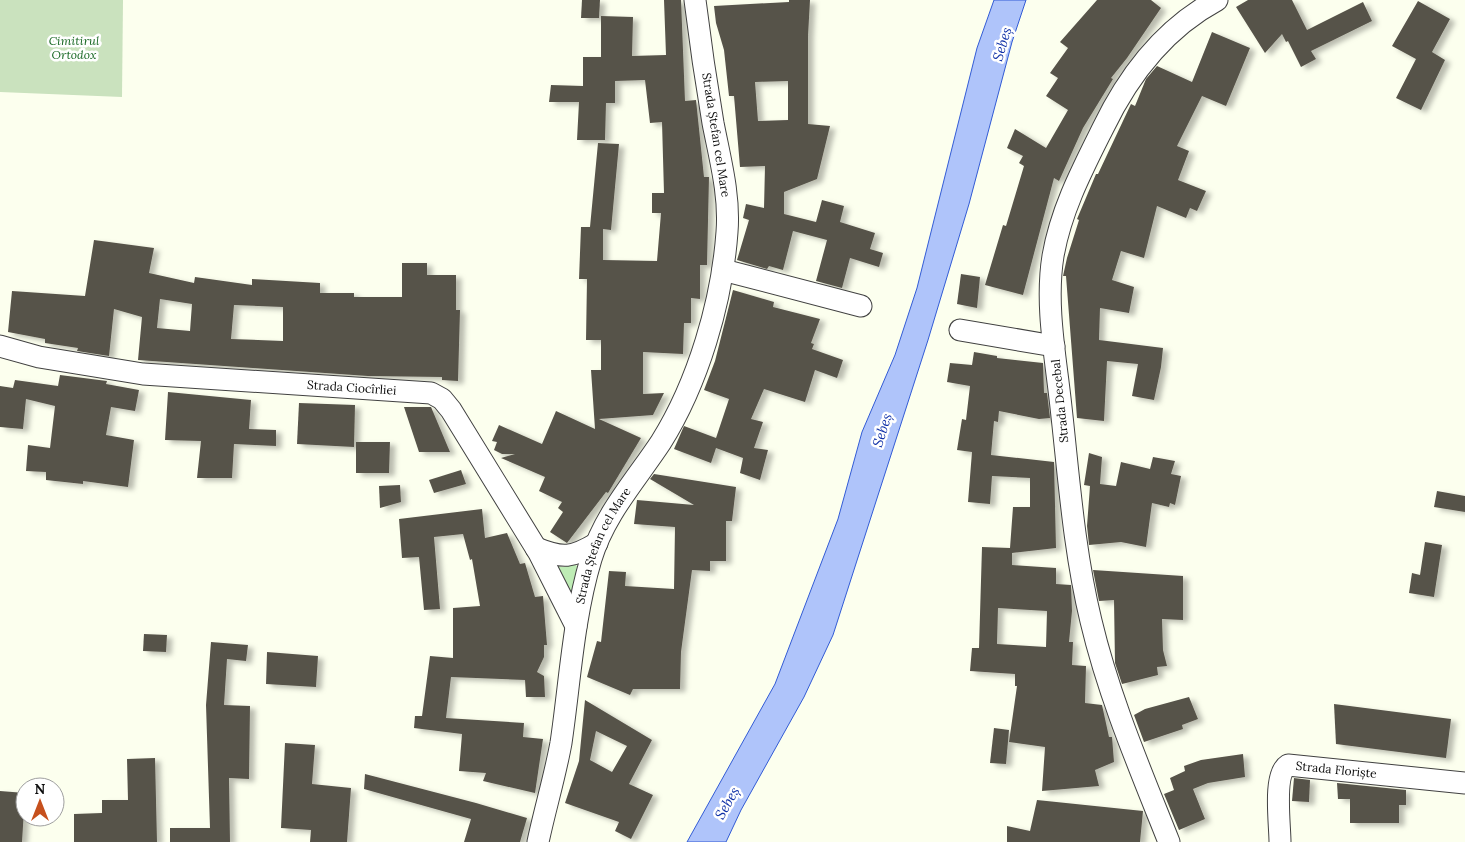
<svg xmlns="http://www.w3.org/2000/svg" width="1465" height="842" viewBox="0 0 1465 842" font-family="Lora,serif">
<style>
.green{fill:#beecb5}
.cemetery{fill:#cae2be}
.water{fill:#afc4fa;stroke:#325bd5}
.building{fill:#575349;fill-rule:evenodd;filter:url(#shadow)}
.lines{fill:none;stroke-linecap:round;stroke-linejoin:round}
.minor-casing{stroke:#414141;stroke-width:23}
.minor{stroke:#fff;stroke-width:21}
.labels{text-anchor:middle;stroke-width:5;stroke-linejoin:round;paint-order:stroke}
.park-label{font-size:12px;font-style:italic;fill:#1a6925;stroke:#fff}
.street-label{font-size:12px;fill:#0e0e0e;stroke:#fff}
.water-label{font-size:14px;font-style:italic;fill:#0f30a7;stroke:#fff}
</style>
<defs>
<filter id="shadow"><feDropShadow dx="5.5" dy="3" stdDeviation="2.5" flood-color="#0004"/></filter>
</defs>
<rect width="100%" height="100%" fill="#fcffee"/>
<!-- green -->
<path class="green" d="M574,564L577,566L573,592L570,594L555,566L563,567Z"/>
<!-- cemetery -->
<path class="cemetery" d="M0,0H123L122,97L0,92Z"/>
<!-- water -->
<path class="water" d="M994,0H1026L1012,42L969,204L928,340L833,635L804,697L741,810L726,842H687L775,684L838,519L862,432L895,355L917,288L977,48Z"/>
<!-- building -->
<g class="building">
<path d="M582,0H600L599,18H581Z"/>
<path d="M664,0H681L685,101L696,100L704,177H709L707,265H700V299L691,298V323H684L683,354L643,352V394L664,393L653,415L599,419L641,438L608,493L606,492L567,543L550,532L563,512L558,508L562,502L539,491L545,477L501,458L515,454H502L494,450L497,442L492,441L499,425L542,444L556,411L595,429L591,370H601V340H586L587,279H579L581,227H590L598,143L619,144L611,230L603,229V260L657,261L661,213H652V193H664L662,122L650,123L645,80L615,81V103H606L605,140H577L579,102H549L551,85L583,86V57H601V16L633,17L632,56L666,55Z"/>
<path d="M789,0H810L808,36V124L830,126L817,179L784,192V214L816,222L822,200L844,206L840,222L875,233L870,249L883,253L879,267L850,258L842,288L816,281L827,240L793,231L783,270L769,266L767,269L737,260L749,220L743,218L746,204L764,208L765,166L740,167L734,96H729L724,50L716,23L714,6L789,2ZM788,81V120L758,121L755,82Z"/>
<path d="M1097,0H1151L1161,8L1127,58L1111,78L1113,79L1083,128L1059,181L1054,178L1023,295L985,285L1003,225L1006,226L1024,166L1019,163L1023,156L1007,148L1015,129L1046,148L1068,110L1046,96L1058,78L1050,73L1068,48L1060,42Z"/>
<path d="M1248,0H1292L1307,30L1363,2L1372,21L1311,51L1316,59L1301,67L1288,41L1286,42L1282,34L1265,53L1236,7Z"/>
<path d="M1418,1L1450,19L1432,52L1445,60L1421,110L1396,98L1416,59L1392,46Z"/>
<path d="M1212,32L1250,48L1226,106L1202,96L1177,146L1189,151L1178,180L1206,191L1197,211L1190,208L1186,218L1157,206L1144,258L1121,251L1112,280L1134,287L1129,313L1100,308L1099,340L1163,348L1161,367L1154,400L1132,396L1138,364L1107,361L1104,421L1077,418L1066,276H1063L1067,258L1079,220L1077,219L1096,174H1098L1131,104L1135,106L1146,79L1157,66L1192,82Z"/>
<path d="M94,240L154,248L149,273L194,283L195,277L252,285V279L320,283V293H354V297H402V263H427V275H456V310H460L458,381L442,380V377L368,376L138,360L142,317L114,309L109,356L77,351L78,348L45,343V339L8,332L12,291L85,296ZM160,299L192,304L190,331L157,328ZM234,305L283,307V341L231,339Z"/>
<path d="M961,274L980,277L977,308L957,304Z"/>
<path d="M733,290L774,302L773,307L820,319L811,343L814,344L812,349L843,360L837,378L815,370L805,402L764,389L751,419L763,422L754,448L768,450L760,480L740,473L743,458L716,448L711,463L674,449L684,426L716,438L729,399L704,390L715,361Z"/>
<path d="M974,352L997,356V358L1043,363L1044,393H1047L1050,418L1039,419L999,411L998,422L994,421L991,455L1054,462L1056,548L1012,553V565L1056,568V584L1071,585L1072,611L1069,642H1073L1072,665L1086,666L1085,703L1102,705L1109,737H1112L1114,762L1095,770L1099,786L1042,791L1045,747L1009,742L1017,686H1015V674L970,671L972,648H979L982,547L1010,548L1013,507H1030V478L992,476L990,504L968,502L972,452L957,450L962,419L966,420L970,386L947,382L950,363L972,365ZM998,608L1047,611L1046,647L997,644Z"/>
<path d="M60,375L107,381L106,384L139,390L135,411L111,407L106,435L134,440L128,487L83,481V484L46,480V472L26,471L28,445L50,448L55,406L26,399L23,429L0,427V386L13,388L15,380L58,386Z"/>
<path d="M168,392L251,400L249,429L276,430V446L234,444L232,478H197L201,441L165,440Z"/>
<path d="M299,403L355,405L354,447L297,444Z"/>
<path d="M404,407H431L450,452H419Z"/>
<path d="M356,442H390L389,473H356Z"/>
<path d="M1089,453L1102,457L1100,484L1116,486L1121,462L1150,469L1153,457L1175,461L1171,474L1181,476L1175,505L1170,503L1169,507L1152,503L1146,547L1121,542L1089,545L1087,526L1090,486L1084,485Z"/>
<path d="M461,470L466,484L434,493L429,480Z"/>
<path d="M654,474L736,487L732,521H726V561H710V571L692,570L681,652L680,689H633L630,695L587,677L597,641L601,642L609,571L626,572L625,586L674,589L675,527L634,524L637,500L694,505L650,479Z"/>
<path d="M400,485L401,502L380,508L379,486Z"/>
<path d="M1437,491L1465,496V512L1434,507Z"/>
<path d="M482,509L485,538L507,533L520,564L525,563L535,597L543,596L547,645H544V657L537,672L544,676L545,697H526L525,680L451,677L446,718L524,723L523,737L543,739L535,793L483,781L486,773L459,771L462,734L414,728L415,716H422L430,656L453,658V608L480,606L472,559L470,560L463,534L434,537L440,609L424,610L419,557L402,558L399,519Z"/>
<path d="M1425,542L1442,545L1434,597L1409,593L1412,573L1420,575Z"/>
<path d="M1093,570L1183,576V620L1162,619L1163,650L1167,666L1157,667L1158,675L1122,684L1115,663L1114,600L1099,601Z"/>
<path d="M144,634L167,635L166,652L143,651Z"/>
<path d="M211,642L248,645L246,661L227,659L224,705L250,706L249,779L229,778L230,842H170V828H210L206,705Z"/>
<path d="M267,652L318,656L316,687L266,684Z"/>
<path d="M1189,697L1198,719L1182,725L1183,729L1144,742L1134,715L1145,709Z"/>
<path d="M585,700L652,740L629,784L653,795L631,839L615,831L619,822L565,803L579,761ZM596,731L627,746L612,772L590,760Z"/>
<path d="M1334,704L1451,719L1446,758L1336,744Z"/>
<path d="M994,728L1009,730L1006,764L990,763Z"/>
<path d="M285,743L315,745L312,784L351,788L347,842H310L311,830L281,828Z"/>
<path d="M1243,754L1245,777L1208,783L1193,789L1205,819L1179,830L1164,794L1174,790L1170,778L1185,771L1184,766L1201,760Z"/>
<path d="M155,758L157,842H74V814L102,813V800H128L127,759Z"/>
<path d="M365,774L476,803L527,818L520,842H464L471,819L364,789Z"/>
<path d="M1294,778L1310,780L1309,802L1292,801Z"/>
<path d="M1337,783L1406,790V805H1399V823H1350V799H1338Z"/>
<path d="M0,791L25,793L22,842H0Z"/>
<path d="M1037,800L1143,811L1140,842H1007V826L1030,831Z"/>
</g>
<g class="lines">
<!-- minor casing -->
<g class="minor-casing">
<g id="minor">
<path d="M723,270L861,306"/>
<path d="M960,330L1054,346"/>
<path id="s1" d="M0,346L39,357L143,374L431,393L442,399L451,410L539,553L576,626"/>
<path d="M536,548C563,559 572,558 597,543"/>
<path id="s2" d="M538,842C545,809 555,776 561,743C570,682 573,619 591,559C604,515 636,480 661,442C698,383 722,302 727,232C730,195 720,159 713,123C706,82 700,41 695,0"/>
<path d="M1169,842C1140,769 1109,697 1091,621C1074,551 1069,479 1061,407C1056,359 1045,305 1053,256C1061,210 1082,170 1103,128C1128,76 1165,28 1217,0"/>
<path id="s3" d="M1280,842C1280,824 1273,774 1288,765L1465,783"/>
</g>
</g>
<!-- minor -->
<use href="#minor" class="minor"/>
</g>
<g class="labels">
<!-- park labels -->
<g class="park-label">
<text x="74" y="45">Cimitirul<tspan x="74" dy="14">Ortodox</tspan></text>
</g>
<!-- street labels -->
<g class="street-label">
<text transform="translate(716 135) rotate(81)" y="4">Strada Ștefan cel Mare</text>
<text dy="4" stroke="none"><textPath href="#s1" startOffset="355">Strada Ciocîrliei</textPath></text>
<text transform="translate(1060 401) rotate(-96)" y="4">Strada Decebal</text>
<text dy="4" stroke="none"><textPath href="#s2" startOffset="305">Strada Ștefan cel Mare</textPath></text>
<text dy="4" stroke="none"><textPath href="#s3" startOffset="128">Strada Floriște</textPath></text>
</g>
<!-- water labels -->
<g class="water-label">
<text transform="translate(1002 44) rotate(-73)" y="5">Sebeș</text>
<text transform="translate(882 430) rotate(-72)" y="5">Sebeș</text>
<text transform="translate(727 803) rotate(-60)" y="5">Sebeș</text>
</g>
</g>
<!-- north arrow -->
<g transform="translate(40 802)"><circle r="24" fill="#ffffff" stroke="#9f9f9f"/>
<path d="M0-4L9 19L0 12L-9 19Z" fill="#c6501d"/>
<text y="-8" font-size="14" font-weight="bold" text-anchor="middle" fill="#0e0e0e">N</text>
</g>
</svg>
